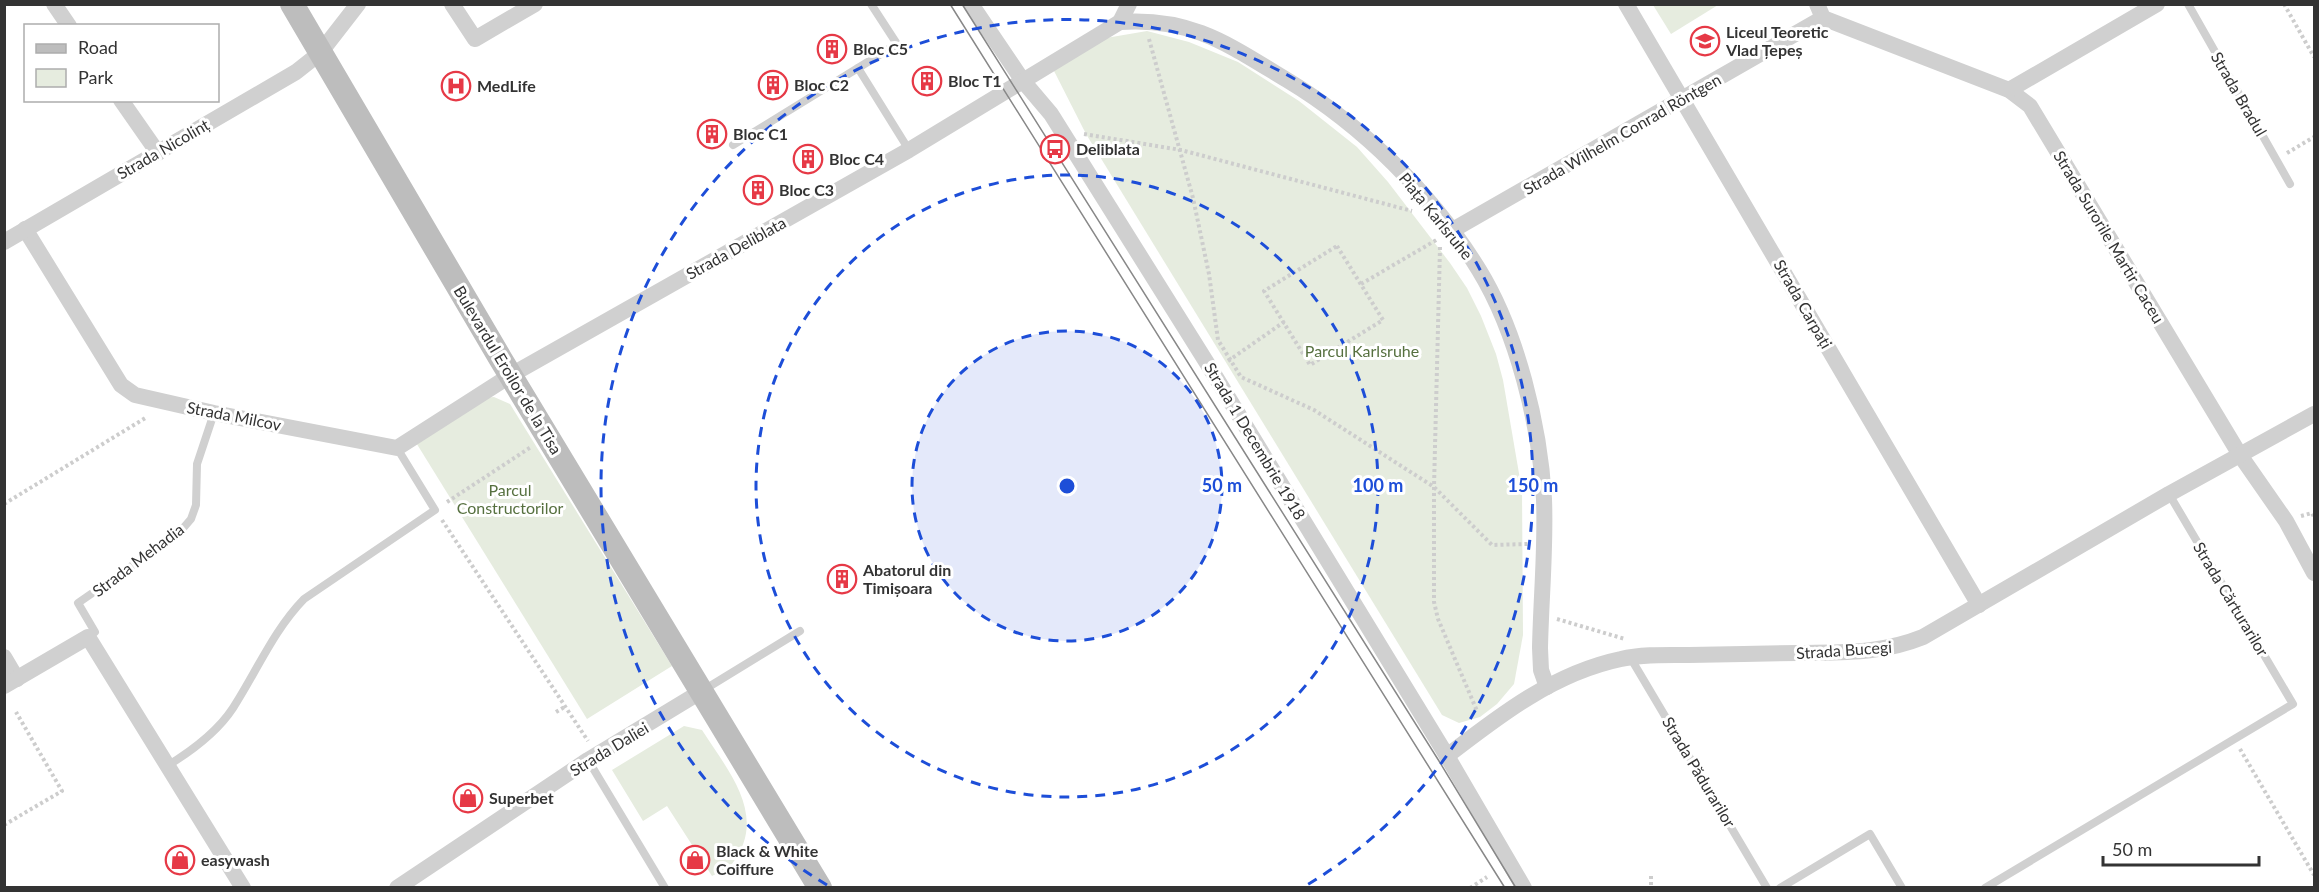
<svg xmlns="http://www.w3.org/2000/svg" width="2319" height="892" viewBox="0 0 2319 892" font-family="Lato,sans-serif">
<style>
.green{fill:#e6ecdf}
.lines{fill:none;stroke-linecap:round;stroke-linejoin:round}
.path{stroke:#cdcdcd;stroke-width:4;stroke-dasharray:3 3;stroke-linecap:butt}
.lane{stroke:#d0d0d0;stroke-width:8}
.street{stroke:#d0d0d0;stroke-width:16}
.secondary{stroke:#bdbdbd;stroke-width:24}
.tram{stroke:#888;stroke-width:1.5}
.ring{fill:none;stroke:#1d4ed8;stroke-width:3;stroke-dasharray:10 8}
.labels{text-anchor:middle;stroke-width:6;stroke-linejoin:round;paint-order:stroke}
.poi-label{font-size:16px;font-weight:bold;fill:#333;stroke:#fff;text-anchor:start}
.street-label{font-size:16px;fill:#333;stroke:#fff}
.park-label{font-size:16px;fill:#56703f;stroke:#fff}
.centre{fill:#1d4ed8;stroke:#fff;stroke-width:3}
.ring-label{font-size:18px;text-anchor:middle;font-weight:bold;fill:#1d4ed8;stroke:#fff;stroke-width:6;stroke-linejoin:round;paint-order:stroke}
</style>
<rect width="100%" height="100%" fill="#fff"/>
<!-- green -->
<g class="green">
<path d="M1653,5H1718L1671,34Z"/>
<path d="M1147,31L1189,42L1238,62L1299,101L1357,147L1388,182L1450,263L1467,288L1481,316L1496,354L1503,380L1522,491L1523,635L1514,684L1497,704L1480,717L1459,723L1442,715L1086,134L1053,69L1106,38Z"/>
<path d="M494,397L510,404L672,666L587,719L415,441L484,398Z"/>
<path d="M684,726L702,730C728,771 769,816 732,864C728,869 718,873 712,876L667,806L643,821L612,770Z"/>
</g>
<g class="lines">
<!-- path -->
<g class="path">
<path d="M2284,4L2314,57"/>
<path d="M1149,39L1193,198L1209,274L1218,340L1241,377L1314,410L1434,487L1492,545L1528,544"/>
<path d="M1084,134L1181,150L1412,211"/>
<path d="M2287,153L2314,137"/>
<path d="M1337,246L1383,320L1310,365L1264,291Z"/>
<path d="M1440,247L1434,487V602L1438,619L1477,711"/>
<path d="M1361,284L1438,239"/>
<path d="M1228,361L1284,322"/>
<path d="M447,502L531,447"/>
<path d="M4,504L147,417"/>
<path d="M2301,516L2312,513L2314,517"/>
<path d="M442,520L588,741"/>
<path d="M1557,619L1625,639"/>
<path d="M556,712L566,706"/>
<path d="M2240,749L2314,875"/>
<path d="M4,825L62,791L16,712"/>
<path d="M1651,876V888"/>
<path d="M1470,888L1487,877"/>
</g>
<!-- lane -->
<g class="lane">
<path d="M2188,4L2290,184"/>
<path d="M858,68L897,44L871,4"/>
<path d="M733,145L858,68L909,150"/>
<path d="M88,637L95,632L78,603L179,533L191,519L196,505L197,464L214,413"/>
<path d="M1630,657L1767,888"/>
<path d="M702,691L800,631"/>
<path d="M588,760L665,888"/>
<path d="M167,766C190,752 218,731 233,708C257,671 273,631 304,599L435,510L397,448"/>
<path d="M1780,888L1870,834L1902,888"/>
<path d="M1985,888L2293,704L2169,494"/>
</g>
<!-- street -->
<g class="street">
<path d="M54,4L69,26"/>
<path d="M452,4L475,39L535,4"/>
<path d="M971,4L1023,81L1051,114L1212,371L1447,756L1524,888"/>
<path d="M1626,4L1979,605"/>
<path d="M1817,4L1823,18L2009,90L2030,106L2240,455L2286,521L2314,573"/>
<path d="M1120,22L1129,4"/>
<path d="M2009,90L2157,4"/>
<path d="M121,100L158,153"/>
<path d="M25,229L121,385L135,395L214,413L397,448L511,375L909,150L1120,22C1192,17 1229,45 1287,80C1362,125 1433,195 1479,270C1517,332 1540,426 1544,499C1546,548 1541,598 1540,648L1541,670L1547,687"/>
<path d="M1451,231L1823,18"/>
<path d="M4,242L296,72L320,53L358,4"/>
<path d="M4,657L17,679"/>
<path d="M4,686L88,637L243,888"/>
<path d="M1447,756C1500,715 1554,673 1621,659C1642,654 1667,655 1689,655C1725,654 1762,654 1798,653C1843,652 1881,654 1923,637L2169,494L2314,414"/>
<path d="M397,888L588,760L702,691"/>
</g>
<!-- secondary -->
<path class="secondary" d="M292,4L500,358L820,888"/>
<!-- tram -->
<g class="tram">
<path d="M950,4L1505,888"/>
<path d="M962,4L1439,761L1516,888"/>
</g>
</g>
<!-- distance rings -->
<circle cx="1067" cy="486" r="155" fill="#1d4ed8" fill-opacity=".12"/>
<g class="ring">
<circle cx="1067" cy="486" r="155"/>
<circle cx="1067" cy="486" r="311"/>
<path d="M827 885A466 466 0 1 1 1307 885"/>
</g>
<!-- icons -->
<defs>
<g id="school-ring" transform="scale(1.5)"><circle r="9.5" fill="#fff" stroke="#e63946" stroke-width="1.5"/><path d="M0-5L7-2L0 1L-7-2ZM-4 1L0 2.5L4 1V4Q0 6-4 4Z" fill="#e63946"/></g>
<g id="building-ring" transform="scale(1.5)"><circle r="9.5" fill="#fff" stroke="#e63946" stroke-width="1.5"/><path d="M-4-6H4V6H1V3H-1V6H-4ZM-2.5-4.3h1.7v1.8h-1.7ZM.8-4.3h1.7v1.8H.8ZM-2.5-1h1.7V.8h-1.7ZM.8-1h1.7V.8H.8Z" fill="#e63946"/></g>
<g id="hospital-ring" transform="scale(1.5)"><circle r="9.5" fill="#fff" stroke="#e63946" stroke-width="1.5"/><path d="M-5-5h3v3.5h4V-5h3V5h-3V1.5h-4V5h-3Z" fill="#e63946"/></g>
<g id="bus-ring" transform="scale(1.5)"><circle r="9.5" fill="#fff" stroke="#e63946" stroke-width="1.5"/><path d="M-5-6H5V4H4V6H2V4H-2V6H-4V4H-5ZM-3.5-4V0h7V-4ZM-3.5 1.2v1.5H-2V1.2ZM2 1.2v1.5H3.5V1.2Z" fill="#e63946"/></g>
<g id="shop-ring" transform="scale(1.5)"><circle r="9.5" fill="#fff" stroke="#e63946" stroke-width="1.5"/><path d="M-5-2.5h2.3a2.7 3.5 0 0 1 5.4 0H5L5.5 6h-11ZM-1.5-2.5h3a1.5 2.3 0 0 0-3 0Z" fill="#e63946"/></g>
</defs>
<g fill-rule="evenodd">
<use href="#school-ring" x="1705" y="41"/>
<use href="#building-ring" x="832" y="49"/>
<use href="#building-ring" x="927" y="81"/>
<use href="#building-ring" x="773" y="85"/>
<use href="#hospital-ring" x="456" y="86"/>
<use href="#building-ring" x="712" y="134"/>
<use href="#bus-ring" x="1055" y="149"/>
<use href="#building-ring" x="808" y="159"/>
<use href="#building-ring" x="758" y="190"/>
<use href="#building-ring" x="842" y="579"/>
<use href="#shop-ring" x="468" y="798"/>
<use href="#shop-ring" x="180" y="860"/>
<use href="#shop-ring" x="695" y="860"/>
</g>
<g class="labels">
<!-- poi labels -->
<g class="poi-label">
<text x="1726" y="38">Liceul Teoretic<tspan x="1726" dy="18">Vlad Țepeș</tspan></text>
<text x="853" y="55">Bloc C5</text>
<text x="948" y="87">Bloc T1</text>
<text x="794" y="91">Bloc C2</text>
<text x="477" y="92">MedLife</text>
<text x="733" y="140">Bloc C1</text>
<text x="1076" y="155">Deliblata</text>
<text x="829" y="165">Bloc C4</text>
<text x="779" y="196">Bloc C3</text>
<text x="863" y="576">Abatorul din<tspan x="863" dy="18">Timișoara</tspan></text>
<text x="489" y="804">Superbet</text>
<text x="716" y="857">Black &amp; White<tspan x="716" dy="18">Coiffure</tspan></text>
<text x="201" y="866">easywash</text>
</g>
<!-- street labels -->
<g class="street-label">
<text transform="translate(2239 94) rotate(60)" y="6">Strada Bradul</text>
<text transform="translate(1622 134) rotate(-30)" y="6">Strada Wilhelm Conrad Röntgen</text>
<text transform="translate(163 149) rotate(-30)" y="6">Strada Nicolinț</text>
<text transform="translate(1436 216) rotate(51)" y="6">Piața Karlsruhe</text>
<text transform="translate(2109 237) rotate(59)" y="6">Strada Surorile Martir Caceu</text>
<text transform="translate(736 248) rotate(-29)" y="6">Strada Deliblata</text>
<text transform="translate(1803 304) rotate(60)" y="6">Strada Carpați</text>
<text transform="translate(508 370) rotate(59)" y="6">Bulevardul Eroilor de la Tisa</text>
<text transform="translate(234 416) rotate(11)" y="6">Strada Milcov</text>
<text transform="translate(1255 441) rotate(59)" y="6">Strada 1 Decembrie 1918</text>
<text transform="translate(138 560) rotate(-37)" y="6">Strada Mehadia</text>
<text transform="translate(2231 599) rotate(59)" y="6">Strada Cărturarilor</text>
<text transform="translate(1844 650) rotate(-4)" y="6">Strada Bucegi</text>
<text transform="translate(609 749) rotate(-31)" y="6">Strada Daliei</text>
<text transform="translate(1699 772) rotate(59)" y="6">Strada Pădurarilor</text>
</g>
<!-- park labels -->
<g class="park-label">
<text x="1362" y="357">Parcul Karlsruhe</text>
<text x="510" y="496">Parcul<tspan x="510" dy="18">Constructorilor</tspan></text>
</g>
</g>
<circle cx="1067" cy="486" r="9" class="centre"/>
<g class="ring-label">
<text x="1222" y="492">50 m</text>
<text x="1378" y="492">100 m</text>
<text x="1533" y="492">150 m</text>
</g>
<!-- border -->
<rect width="2319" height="892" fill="none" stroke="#333333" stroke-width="12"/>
<!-- legend -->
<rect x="24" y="24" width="195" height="78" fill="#ffffff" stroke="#adadad" stroke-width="1.5"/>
<rect x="36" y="44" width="30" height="9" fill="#bdbdbd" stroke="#adadad" stroke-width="1.5"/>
<text x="78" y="54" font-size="18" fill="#333333">Road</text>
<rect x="36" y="69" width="30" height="18" fill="#e6ecdf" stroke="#adadad" stroke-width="1.5"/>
<text x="78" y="84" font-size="18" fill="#333333">Park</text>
<!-- scale -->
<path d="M2103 856v9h156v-9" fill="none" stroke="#333333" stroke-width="3"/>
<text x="2112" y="856" font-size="18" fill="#333333" stroke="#ffffff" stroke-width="4.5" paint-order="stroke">50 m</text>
</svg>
